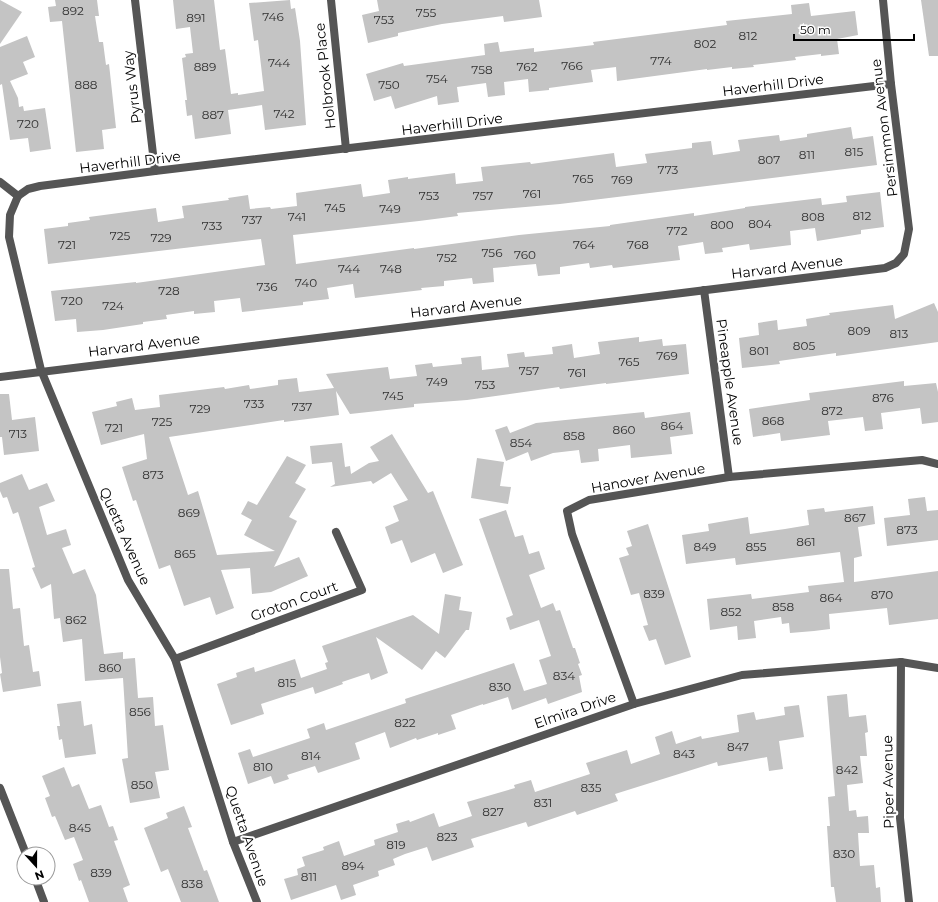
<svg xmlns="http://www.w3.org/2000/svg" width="938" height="902" viewBox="0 0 938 902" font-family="Montserrat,sans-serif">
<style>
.building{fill:#c4c4c4}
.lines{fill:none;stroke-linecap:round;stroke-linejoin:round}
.minor{stroke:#555;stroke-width:8}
.tertiary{stroke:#555;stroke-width:8}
.labels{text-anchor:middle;stroke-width:4;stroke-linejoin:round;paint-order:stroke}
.number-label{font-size:12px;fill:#313131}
.street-label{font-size:14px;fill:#000;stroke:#fff}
</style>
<rect width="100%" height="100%" fill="#fff"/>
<!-- building -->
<g class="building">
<path d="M0,0L22,12L0,44Z"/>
<path d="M55,0H97L99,16H95L99,42H103L106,65L109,64L116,128L102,130L104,149L76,152L62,21L50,22L48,7L56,6Z"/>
<path d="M173,0H214L220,50L225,49L231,94L238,93V95L264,91L258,40L254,41L249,3L290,0L291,9L295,8L300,41L306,125L265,130L262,105L228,110L231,134L195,139L192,115L187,116L185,100H187L182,58L186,57L185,54L193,53L190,27L176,29Z"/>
<path d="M377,0H539L542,17L504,22L503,16L442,24L398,33V36L368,43L362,15L379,11Z"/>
<path d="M921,0H938V56H929Z"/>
<path d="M809,3L811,16L855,11L858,35L837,39L839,54L821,56V54L795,57L796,60L753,65L754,67L732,69V67L707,70V69L617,81L616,67L591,70L593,82L549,88V90L529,92L528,79L504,82L505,95L488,97L486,83L457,87L459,102L438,105L437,96L395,109L391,96L374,101L366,74L403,63L404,66L485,55L484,44L498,42L500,52L534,48V52L594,45L593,42L727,25L726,21L792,14L791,5Z"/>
<path d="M27,36L35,57L23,62L28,74L10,81L18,98L19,107L23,106L24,111L45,108L51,149L30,152L28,138L10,140L2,84L0,85V47Z"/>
<path d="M851,127L853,139L873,136L877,165L560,204L457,213L458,216L419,221L293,235L296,264L414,248V249L519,235L610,226V225L694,213V216L745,208V207L821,198L822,205L847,202L846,196L880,192L884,227L861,230V234L817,241L815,228L790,231L791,245L750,250L749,244L722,248L723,252L705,254L703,242L678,246L680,260L613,268L612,265L590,268L589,263L560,267V274L538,276L536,264L493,268L494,282L473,284L472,278L444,281V286L421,288L422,290L355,298L353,284L327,288L329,299L303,302V305L242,312L240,298L214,301L215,312L194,314V311L166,315L167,319L143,322V324L103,330L77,332L76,319L55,321L51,291L136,282V283L265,265L261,239L48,264L44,229L68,226V223L90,220L89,217L156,208L158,222L184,218L182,206L229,200L228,198L248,195L250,209L270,207L271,209L297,206L296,193L361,184L363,197L390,193L388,180L408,177V179L455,173L456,184L483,181L481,167L530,162L531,164L614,153L616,167L647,163L645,154L692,148V143L711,141L713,155L740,151L738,140L779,135L780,141L807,137V134Z"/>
<path d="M934,303L938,312V342L836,356V353L779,361L780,364L742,368L739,338L759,335L758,323L777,320L778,330L807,326L806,319L830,315L829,313L893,305L895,319Z"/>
<path d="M639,337V342L662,339L663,346L686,344L689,374L606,384V383L560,389L559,387L467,400L414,404V407L350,414L336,391L339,415L284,422V420L169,437L188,495L198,491L217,555L275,551L244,535L252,520L241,514L248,501L257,505L287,456L306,465L295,483L306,489L289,517L297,521L274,567L299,557L308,576L271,592L252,594L250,568L221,570L234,608L216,615L210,597L184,606L170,565L159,569L136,500L133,501L122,467L147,459L144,434L101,445L92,412L117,406L116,402L132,398L135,410L160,407L159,395L224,387L225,389L249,385L250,389L278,385V380L297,378L299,392L334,388L326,374L388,367L390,379L417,376L415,365L432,363L433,367L462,364L461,358L481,356L482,370L509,367L507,354L524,352L525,357L553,354L552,347L572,344L574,358L600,354L598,342Z"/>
<path d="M904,381V386L936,383L938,392V422L922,424L920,408L881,413L883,429L865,431L863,417L828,421L830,435L781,441L780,433L753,437L749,409L810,400L809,393Z"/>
<path d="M0,394H9L12,420L35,417L39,451L4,455L2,437H0Z"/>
<path d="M644,412L645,418L690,412L693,434L670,437L672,454L631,458L630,445L598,449L599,461L581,463L579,450L553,453L531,461L528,452L506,461L495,430L507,426L510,433L536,423Z"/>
<path d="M392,434L428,493L433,491L463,565L443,573L435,553L411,563L402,540L391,544L385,527L399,521L393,506L408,500L391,473L373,484L371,481L330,487L335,484L332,462L312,464L310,446L342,443L345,467L350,466L351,474L369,463L379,461L370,447Z"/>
<path d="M477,458L504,462L500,486L511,487L508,504L471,498Z"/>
<path d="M22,474L29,490L47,483L55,501L39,507L47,535L66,529L71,545L62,548L73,574L85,569L96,595L104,654L123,652V659L135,658L138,698L153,697L155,726L163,725L169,770L155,772L160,798L130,803L122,759L128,758L123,678L85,681L82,639L63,642L60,618L54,619L51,584L41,589L32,568L35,567L18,512L13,514L7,497L3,498L0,491V483Z"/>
<path d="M925,497L927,511L938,510V540L887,546L884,518L910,515L908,499Z"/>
<path d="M873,506L875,524L858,527L862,556L854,558V582L938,571V619L889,625L887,608L829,614L830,629L814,631L790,633L789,623L782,624L781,617L754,621L756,638L738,640L737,626L710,630L707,599L751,594L752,599L809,592L808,586L844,582L840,552L736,565L735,558L686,564L682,535L709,531L708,524L748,517L750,534L785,529L809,525L807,510L824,508L825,512Z"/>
<path d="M506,510L515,537L523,535L529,554L539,551L545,569L529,575L541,608L553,603L556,611L560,610L573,648H575L580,663L578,664L582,675L579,676L582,692L548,704L546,698L512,710L508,697L483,705V704L451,715L456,729L438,735V733L417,740L416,738L390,748L385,732L355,743L360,759L318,773L315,766L287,775L289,779L274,784L271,776L248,784L238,753L250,749L253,757L310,738L307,729L324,723L326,730L406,703L405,699L514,663L524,691L547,684L539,660L551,656L539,620L510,630L506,618L513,615L479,519Z"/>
<path d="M648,524L691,657L665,665L656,639L649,641L643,626L648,625L639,593L631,595L619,558L629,555L626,548L632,546L627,531Z"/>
<path d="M0,569H9L13,609L20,608L24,646L29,645L33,672L39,671L41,686L3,692L0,674L2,673L0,657Z"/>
<path d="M445,594L461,597L459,610L472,612L469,630H466L445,658L436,651L422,670L376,637L388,673L371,680L369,673L342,682L343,684L315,694L313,687L261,704L264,714L231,725L217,684L237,677L236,673L254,667L255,672L295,659L301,678L327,669L325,663L328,662L322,646L413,615L439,634Z"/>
<path d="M847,694L849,717L866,715L868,732L865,733L867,756H860L863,783L847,785L849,811L856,810L857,817L868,816L869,833H858L860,866L874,865L876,888L880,887L881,902H836L834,887H831L827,826H830L828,797L835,796L827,696Z"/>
<path d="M81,701L84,726L92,724L96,754L65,758L62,739L59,740L57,726H60L57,704Z"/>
<path d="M799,705L804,737L779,741L783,769L769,771L767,757L718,766L717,762L615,794L618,801L577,815L575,811L528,827L526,822L471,839L474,847L432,861L427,847L405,854L393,859L395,865L378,871L379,876L353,885L356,895L341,900L336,885L291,900L284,879L298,875L297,869L305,866L302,857L324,850L323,847L339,841L344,856L375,845L374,840L398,832L396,824L409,820L410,822L434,813L439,827L472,816L467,802L515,788L514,785L531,780L535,792L590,774L586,763L605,757L627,750L631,764L660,754L655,737L672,731L676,744L701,736L702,739L739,732L737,715L754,712L756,720L785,715L784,707Z"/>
<path d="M64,767L72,787L79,784L89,809L101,805L109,827L113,826L118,840L114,841L130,885L123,888L128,902H89L81,880L79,881L73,864L83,860L74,837L65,840L55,816L52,817L45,798L50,796L42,776Z"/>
<path d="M184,806L192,827L188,828L204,871L207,870L219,902H181L168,869L161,872L144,828L168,818L166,813Z"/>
</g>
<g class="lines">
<!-- minor -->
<g class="minor">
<path d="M135,0L155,171"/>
<path d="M331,0L346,149"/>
<path d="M0,182L18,196"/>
<path d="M18,196L28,189L40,186L155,171L891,84"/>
<path d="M18,196L10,215L9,237L41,370L128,580L175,659L233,842L257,902"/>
<path d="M704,290L729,477"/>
<path d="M0,377L885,268L896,263L904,254L909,229L891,84L883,0"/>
<path d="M175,659L362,590L336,532"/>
<path d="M901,662L900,818L909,902"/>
<path d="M634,704L572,534L567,511L589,500L729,477L922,460L938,464"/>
<path d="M233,842L634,704L742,675L901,662L938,668"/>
</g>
<!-- tertiary -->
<g class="tertiary">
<path d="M0,788L26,854"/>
<path d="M35,878L44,902"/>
</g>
</g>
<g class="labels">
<!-- number labels -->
<g class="number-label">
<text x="73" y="15">892</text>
<text x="426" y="17">755</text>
<text x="273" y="21">746</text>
<text x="196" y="22">891</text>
<text x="384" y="24">753</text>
<text x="748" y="40">812</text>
<text x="705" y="48">802</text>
<text x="661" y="65">774</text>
<text x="279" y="67">744</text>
<text x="572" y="70">766</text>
<text x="205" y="71">889</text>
<text x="527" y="71">762</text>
<text x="482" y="74">758</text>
<text x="437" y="83">754</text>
<text x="86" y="89">888</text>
<text x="389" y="89">750</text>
<text x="284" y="118">742</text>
<text x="213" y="119">887</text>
<text x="28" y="128">720</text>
<text x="854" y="156">815</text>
<text x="807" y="159">811</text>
<text x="769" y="164">807</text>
<text x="668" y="174">773</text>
<text x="583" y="183">765</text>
<text x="622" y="184">769</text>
<text x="532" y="198">761</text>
<text x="429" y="200">753</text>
<text x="483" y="200">757</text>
<text x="335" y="212">745</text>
<text x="390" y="213">749</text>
<text x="862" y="220">812</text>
<text x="297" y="221">741</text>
<text x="813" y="221">808</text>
<text x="252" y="224">737</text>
<text x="760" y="228">804</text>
<text x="722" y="229">800</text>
<text x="212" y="230">733</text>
<text x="677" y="235">772</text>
<text x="120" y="240">725</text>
<text x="161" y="242">729</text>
<text x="67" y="249">721</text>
<text x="584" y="249">764</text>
<text x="638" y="249">768</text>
<text x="492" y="257">756</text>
<text x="525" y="259">760</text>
<text x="447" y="262">752</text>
<text x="349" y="273">744</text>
<text x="391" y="273">748</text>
<text x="306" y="287">740</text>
<text x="267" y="291">736</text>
<text x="169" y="295">728</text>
<text x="72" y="305">720</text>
<text x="113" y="310">724</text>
<text x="859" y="335">809</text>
<text x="899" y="338">813</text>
<text x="804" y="350">805</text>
<text x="759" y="355">801</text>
<text x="667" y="360">769</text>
<text x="629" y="366">765</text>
<text x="529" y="375">757</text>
<text x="577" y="377">761</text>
<text x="437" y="386">749</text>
<text x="485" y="389">753</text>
<text x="393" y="400">745</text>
<text x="883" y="402">876</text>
<text x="254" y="408">733</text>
<text x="302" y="411">737</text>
<text x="200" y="413">729</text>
<text x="832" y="415">872</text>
<text x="773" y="425">868</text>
<text x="162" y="426">725</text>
<text x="672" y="430">864</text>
<text x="114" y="432">721</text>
<text x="624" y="434">860</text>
<text x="18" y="438">713</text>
<text x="574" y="440">858</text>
<text x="521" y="447">854</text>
<text x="153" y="479">873</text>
<text x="189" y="517">869</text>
<text x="855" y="522">867</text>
<text x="907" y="534">873</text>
<text x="806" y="546">861</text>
<text x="705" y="551">849</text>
<text x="756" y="551">855</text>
<text x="185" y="558">865</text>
<text x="654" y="598">839</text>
<text x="882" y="599">870</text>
<text x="831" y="602">864</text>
<text x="783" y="611">858</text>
<text x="731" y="616">852</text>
<text x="76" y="624">862</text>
<text x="110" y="672">860</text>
<text x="564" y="680">834</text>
<text x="287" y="687">815</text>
<text x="500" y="691">830</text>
<text x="140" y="716">856</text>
<text x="405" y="727">822</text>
<text x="738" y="751">847</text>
<text x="684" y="758">843</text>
<text x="311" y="760">814</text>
<text x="263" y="771">810</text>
<text x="847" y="774">842</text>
<text x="142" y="789">850</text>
<text x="591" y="792">835</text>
<text x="543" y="807">831</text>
<text x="493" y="816">827</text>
<text x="80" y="832">845</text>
<text x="447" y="841">823</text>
<text x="396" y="849">819</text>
<text x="844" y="858">830</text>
<text x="353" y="870">894</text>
<text x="101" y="877">839</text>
<text x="309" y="881">811</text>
<text x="192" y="888">838</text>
</g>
<!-- street labels -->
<g class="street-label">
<text transform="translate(325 76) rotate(-96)" y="5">Holbrook Place</text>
<text transform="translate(773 85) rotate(-7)" y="5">Haverhill Drive</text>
<text transform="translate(132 87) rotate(-97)" y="5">Pyrus Way</text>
<text transform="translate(452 124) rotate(-7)" y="5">Haverhill Drive</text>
<text transform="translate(884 128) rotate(-97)" y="5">Persimmon Avenue</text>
<text transform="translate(130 162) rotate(-7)" y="5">Haverhill Drive</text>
<text transform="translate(787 267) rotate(-7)" y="5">Harvard Avenue</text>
<text transform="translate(466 306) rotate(-7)" y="5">Harvard Avenue</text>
<text transform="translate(144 345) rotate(-7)" y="5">Harvard Avenue</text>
<text transform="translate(730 382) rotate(82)" y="5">Pineapple Avenue</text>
<text transform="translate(648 478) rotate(-10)" y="5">Hanover Avenue</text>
<text transform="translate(125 536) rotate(66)" y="5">Quetta Avenue</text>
<text transform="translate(294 601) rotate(-20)" y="5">Groton Court</text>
<text transform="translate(575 710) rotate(-19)" y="5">Elmira Drive</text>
<text transform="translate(888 782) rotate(-91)" y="5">Piper Avenue</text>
<text transform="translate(247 836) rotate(71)" y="5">Quetta Avenue</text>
</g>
</g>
<!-- north arrow -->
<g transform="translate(36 866) rotate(159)"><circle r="19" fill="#ffffff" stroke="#999999"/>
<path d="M0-3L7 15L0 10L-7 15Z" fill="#000000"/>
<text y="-6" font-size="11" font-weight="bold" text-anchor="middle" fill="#000000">N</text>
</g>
<!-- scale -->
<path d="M794 34v6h120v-6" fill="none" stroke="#000000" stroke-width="2"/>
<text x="800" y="34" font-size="12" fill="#000000" stroke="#ffffff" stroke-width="3" paint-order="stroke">50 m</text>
</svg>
